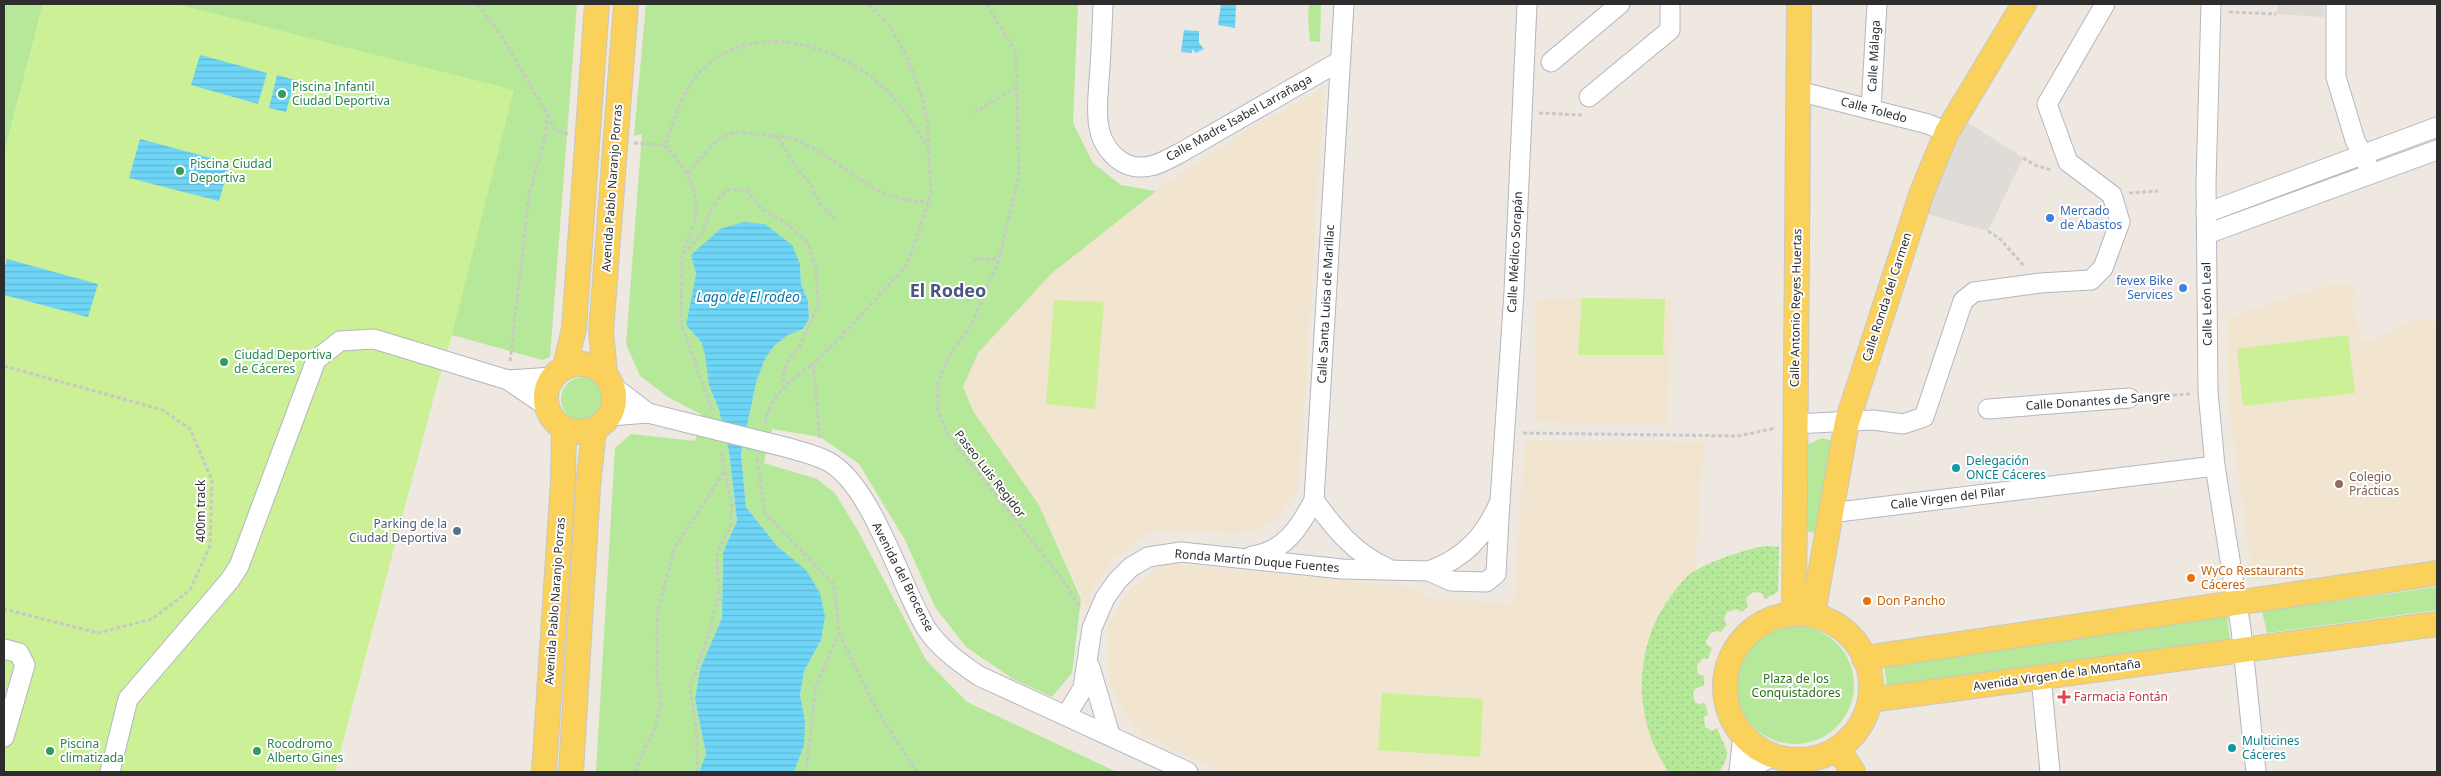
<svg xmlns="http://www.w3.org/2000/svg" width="2441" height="776" viewBox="0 0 2441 776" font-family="'Noto Sans',sans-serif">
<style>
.education{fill:#f1e5cf}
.grass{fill:#b6e89a}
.garden{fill:url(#garden-dots)}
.pitch{fill:#cbf095}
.plaza{fill:#dfdbd7}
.water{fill:url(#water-rules)}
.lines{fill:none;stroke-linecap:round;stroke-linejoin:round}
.minor-casing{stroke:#b3b6c1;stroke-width:21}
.major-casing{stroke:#c8c8c8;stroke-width:26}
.path{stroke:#c8c8c8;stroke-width:3;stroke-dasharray:4 2.5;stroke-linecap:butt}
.minor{stroke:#fff;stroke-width:19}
.major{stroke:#f9d15b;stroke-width:24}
.minor-bridge-casing{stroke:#b3b6c1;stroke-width:21;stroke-linecap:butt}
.minor-bridge{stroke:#fff;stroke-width:19}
.leisure-dot{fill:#2e9e5b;stroke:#fff;stroke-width:2}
.shop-dot{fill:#3f7fe0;stroke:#fff;stroke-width:2}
.culture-dot{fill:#0f9aa8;stroke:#fff;stroke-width:2}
.education-dot{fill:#8d6e63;stroke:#fff;stroke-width:2}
.service-dot{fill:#5c6f8a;stroke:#fff;stroke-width:2}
.food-dot{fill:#e8710a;stroke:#fff;stroke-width:2}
.health-dot{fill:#e0444e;stroke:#fff;stroke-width:2}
.labels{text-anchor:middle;stroke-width:4;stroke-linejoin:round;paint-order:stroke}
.street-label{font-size:12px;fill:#2d2d2d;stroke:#fff}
.leisure-label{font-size:12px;fill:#27864d;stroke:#fff;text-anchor:start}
.shop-label{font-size:12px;fill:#366cbe;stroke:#fff;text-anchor:start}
.culture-label{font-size:12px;fill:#0d838f;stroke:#fff;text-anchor:start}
.education-label{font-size:12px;fill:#785e54;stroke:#fff;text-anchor:start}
.service-label{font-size:12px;fill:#4e5e75;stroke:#fff;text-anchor:end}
.food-label{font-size:12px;fill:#c56008;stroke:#fff;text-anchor:start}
.park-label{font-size:12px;fill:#2b7117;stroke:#fff}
.health-label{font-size:12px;fill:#be3a42;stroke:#fff;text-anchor:start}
.water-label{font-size:14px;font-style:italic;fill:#0674a9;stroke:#fff}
.district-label{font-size:18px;font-weight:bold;fill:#4a5582;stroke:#fff}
</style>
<defs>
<pattern id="garden-dots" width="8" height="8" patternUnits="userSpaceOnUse" patternTransform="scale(1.25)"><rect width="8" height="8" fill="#b6e89a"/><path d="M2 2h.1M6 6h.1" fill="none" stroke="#9dc785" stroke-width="1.8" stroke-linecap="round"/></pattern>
<pattern id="water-rules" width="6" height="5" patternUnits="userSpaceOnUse" patternTransform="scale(1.25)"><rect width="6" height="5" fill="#6ed5f6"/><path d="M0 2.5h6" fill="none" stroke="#60b7d3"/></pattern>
</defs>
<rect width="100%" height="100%" fill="#efe8e0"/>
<!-- education -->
<g class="education">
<path d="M1324,88L1300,477L1297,489L1278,517L1259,529L1237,534L1168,530L1150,532L1114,558L1090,594L1089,612L1039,505L973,411L963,387L978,353L1051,274L1166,183L1250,128Z"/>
<path d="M2346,283L2357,294L2351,301L2362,341L2383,337L2413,318L2437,321V569L2253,580L2228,399V318L2331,284Z"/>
<path d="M1582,298L1672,300L1668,424L1536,422L1535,299Z"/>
<path d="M1525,440L1704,442L1695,571L1682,582L1647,730L1669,772H1225L1142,735L1125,714L1111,685L1108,669L1107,634L1111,620L1120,602L1134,586L1165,563L1411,587L1432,600L1514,603Z"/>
</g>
<!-- grass -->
<g class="grass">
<path d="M4,4H43L4,154Z"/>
<path d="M176,4H577L550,357L542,360L452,335L455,318Z"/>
<path d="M646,4H1078L1073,123L1093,163L1121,185L1156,191L1051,274L978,353L963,387L973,411L1039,505L1081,599L1072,673L1052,697L1013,679L966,647L935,607L905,540L859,464L820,437L772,429L764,463L817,479L835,493L857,529L926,660L967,702L1117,772H794L805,720L800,695L804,671L821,640L806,570L777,546L746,507L741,454L757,379L766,357L775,345L788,335L803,329L809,319L808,300L801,284L800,264L720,229L691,255L696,274L686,325L701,342L705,355L709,385L719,410L729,452L737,521L723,552L722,618L700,669L695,699L706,754L699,772H596L615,448L631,434L695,441L702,415L668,397L640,376L626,344L642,134L634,136Z"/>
<path d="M1309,4H1321L1320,42L1310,41L1308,19Z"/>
<circle cx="583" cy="399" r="22"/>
<path d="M1822,438L1840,443L1821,534L1799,530L1806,445Z"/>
<path d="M2437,587V610L2267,633L2262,611Z"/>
<path d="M2226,608L2230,640L1887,687L1884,665Z"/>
<circle cx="1795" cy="685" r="59"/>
</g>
<!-- garden -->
<path class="garden" d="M1764,546L1779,547L1778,592L1765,599L1762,593L1753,592L1746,598L1748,607L1742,612L1737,609L1727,612L1724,619L1727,625L1721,632L1716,631L1711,633L1706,641L1707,645L1712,648L1708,659L1703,658L1697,666L1698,674L1704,676V686L1696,688L1693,693L1695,702L1698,704L1705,703L1708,714L1704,717L1705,727L1712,731L1717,728C1725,751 1734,750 1719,772H1669C1631,720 1633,642 1674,592C1680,584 1687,575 1696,570C1716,559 1741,551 1764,546Z"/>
<!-- pitch -->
<g class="pitch">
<path d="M43,4H177L514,90L452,335L436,389L335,772H4V154Z"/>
<path d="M1582,298L1665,299L1663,355H1578Z"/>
<path d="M1054,300L1104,302L1095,409L1046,404Z"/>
<path d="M2348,335L2355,393L2243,406L2237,349Z"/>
<path d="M1382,693L1483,699L1480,757L1378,750Z"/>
</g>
<!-- plaza -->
<g class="plaza">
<path d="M2278,4H2324V17L2276,14Z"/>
<path d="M1966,121L2023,158L1988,231L1926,214Z"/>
</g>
<!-- water -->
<g class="water">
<path d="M1221,4H1236L1235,28L1218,25Z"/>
<path d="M1184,30L1199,31V43L1204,49L1196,53L1192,49V53L1181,52Z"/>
<path d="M200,55L267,73L258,104L191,85Z"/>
<path d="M277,75L295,80L286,112L269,108Z"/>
<path d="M140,139L230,163L219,201L129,178Z"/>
<path d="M744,222L765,224L792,245L800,264L801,284L808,300L809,319L803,329L788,335L775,345L766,357L757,379L741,454L746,507L777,546L806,570L820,593L825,617L821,640L804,671L800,695L805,720L804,745L794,772H699L706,754L695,699L700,669L722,618L723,552L737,521L729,452L719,410L709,385L705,355L701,342L686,325L696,274L691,255L720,229Z"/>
<path d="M7,259L98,284L88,317L4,295V271Z"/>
</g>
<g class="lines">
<!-- minor casing -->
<g class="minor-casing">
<g id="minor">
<path d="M1103,4C1102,29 1101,55 1099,81C1098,96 1096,112 1099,127C1102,147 1119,167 1140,167C1154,168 1168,159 1180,153L1340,61"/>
<path d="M2211,4L2206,183L2208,392L2215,466L2241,629L2256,772"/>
<path d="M2336,4V77L2355,140L2367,164"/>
<path d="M1551,62L1620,4"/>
<path d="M1798,91L1928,124L1947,132"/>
<path d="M1589,97L1670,30V4"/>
<path d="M1871,109L1877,4"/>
<path d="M2206,213L2437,127"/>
<path d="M2207,234L2437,150"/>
<path d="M508,380L553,377"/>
<path d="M614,387L648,413"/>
<path d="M1988,409L2129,398"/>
<path d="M610,416L648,413L688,423"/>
<path d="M1794,424L1873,420L1903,424L1924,417L1963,301L1974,292L2040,283L2091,280L2103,268L2120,222L2112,195L2068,162L2047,104L2105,4"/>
<path d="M789,448C802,452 816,455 829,462C872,486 900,584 926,628C939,648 960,663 979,676L1188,772"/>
<path d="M1314,500C1334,528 1354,553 1387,568"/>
<path d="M1830,513L2215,466"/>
<path d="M1252,556C1284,552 1300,527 1314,500L1344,4"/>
<path d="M1429,571C1465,558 1485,536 1500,501L1514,292L1527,4"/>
<path d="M4,649L19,653L25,665L4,737"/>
<path d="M1090,667L1110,735"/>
<path d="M2041,677L2050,772"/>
<path d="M1066,716L1083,688L1092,628L1105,598L1117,581L1131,567L1148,557L1181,552L1342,569L1429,571L1451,581L1486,582L1496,574L1500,501"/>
<path d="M110,772L128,699L230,580L239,566L316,360L340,341L374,339L508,380L546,406"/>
<path d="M1739,772L1743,735"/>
<path d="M1744,772L1773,756"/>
</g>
</g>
<!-- major casing -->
<g class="major-casing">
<g id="major">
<circle cx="580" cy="398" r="34"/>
<path d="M565,366L574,329L597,4"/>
<path d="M605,373L601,332L626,4"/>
<path d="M1794,613L1799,4"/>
<circle cx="1798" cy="687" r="73"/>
<path d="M1813,614L1847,422L1922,192L1947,132L2024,4"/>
<path d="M1864,658L2437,573"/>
<path d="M1870,700L2437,624"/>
<path d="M1839,750L1853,772"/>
<path d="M544,772L563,481L564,429"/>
<path d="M571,772L588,487L594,430"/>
</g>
</g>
<!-- path -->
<g class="path">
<path d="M478,4L500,34L548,115L545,136L529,195L510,362"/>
<path d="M987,4L1016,53L1019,176L999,259L972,324L948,357L938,383V412L948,435L1064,581L1080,608"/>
<path d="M2229,12L2276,14"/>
<path d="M974,113L1015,88"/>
<path d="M1539,113L1582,115"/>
<path d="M548,115L554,129L569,135"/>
<path d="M778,137L796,167L811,185L820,204L835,219"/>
<path d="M634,143L665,145C674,120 681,94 699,73C748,20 831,41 880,84C900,102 914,125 928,148"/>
<path d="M665,145C683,165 701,190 695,219C693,230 686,241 683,252"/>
<path d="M2023,158L2037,166L2052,170"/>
<path d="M688,174C697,163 715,138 728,134C739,130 751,134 762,135C773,136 786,136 796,140C844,159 872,204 928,201"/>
<path d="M2129,193L2158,191"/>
<path d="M1988,231L2000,239L2024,266"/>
<path d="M973,259H999"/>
<path d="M4,366L163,410L190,429L212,480L210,546L190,590L152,619L98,633L4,609"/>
<path d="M2147,397L2191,394"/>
<path d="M712,410L681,323L682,255L702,234L712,207L726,190H746L762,209L785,222L807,242L816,268L818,305L800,346L789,359L782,378L788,383"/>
<path d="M765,423C771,394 790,381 813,364"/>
<path d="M1523,433L1738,436L1776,428"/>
<path d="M820,438L813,364L837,341L907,265L931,194L927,119L923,99L906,55L889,25L868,4"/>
<path d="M757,459L765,513L834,585L839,633L816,686L806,772"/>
<path d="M839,633L876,709L917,772"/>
<path d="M634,772L656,725L661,703L657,677V613L675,547L726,469"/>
<path d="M697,772V736L690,687L709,634L719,594L717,554L730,527L732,508L721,450"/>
</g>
<!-- minor -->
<use href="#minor" class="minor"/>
<!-- major -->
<use href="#major" class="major"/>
<!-- minor-bridge casing -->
<g class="minor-bridge-casing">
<path id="minor-bridge" d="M688,423L789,448"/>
</g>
<!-- minor-bridge -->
<use href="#minor-bridge" class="minor-bridge"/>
</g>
<!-- markers -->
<g class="leisure-dot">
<circle cx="282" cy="94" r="5"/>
<circle cx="180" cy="171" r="5"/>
<circle cx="224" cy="362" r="5"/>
<circle cx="50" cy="751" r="5"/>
<circle cx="257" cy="751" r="5"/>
</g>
<g class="shop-dot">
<circle cx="2050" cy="218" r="5"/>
<circle cx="2183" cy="288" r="5"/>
</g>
<g class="culture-dot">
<circle cx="1956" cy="468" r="5"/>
<circle cx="2232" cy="748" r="5"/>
</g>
<circle class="education-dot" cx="2339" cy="484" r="5"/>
<circle class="service-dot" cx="457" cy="531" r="5"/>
<g class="food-dot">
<circle cx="2191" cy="578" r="5"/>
<circle cx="1867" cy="601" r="5"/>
</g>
<path class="health-dot" d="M2061.5 689.5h5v5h5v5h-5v5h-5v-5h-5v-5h5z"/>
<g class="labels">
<!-- street labels -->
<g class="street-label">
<text transform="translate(1874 56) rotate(-87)" y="4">Calle Málaga</text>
<text transform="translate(1874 110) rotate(15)" y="4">Calle Toledo</text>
<text transform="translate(1239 118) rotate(-29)" y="4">Calle Madre Isabel Larrañaga</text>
<text transform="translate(612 188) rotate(-86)" y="4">Avenida Pablo Naranjo Porras</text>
<text transform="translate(1515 252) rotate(-87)" y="4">Calle Médico Sorapán</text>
<text transform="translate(1887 297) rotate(-72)" y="4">Calle Ronda del Carmen</text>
<text transform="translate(1326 304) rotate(-87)" y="4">Calle Santa Luisa de Marillac</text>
<text transform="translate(2207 304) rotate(-91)" y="4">Calle León Leal</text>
<text transform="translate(1796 308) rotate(-89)" y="4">Calle Antonio Reyes Huertas</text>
<text transform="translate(2098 401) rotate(-4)" y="4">Calle Donantes de Sangre</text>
<text transform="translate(990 474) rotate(52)" y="4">Paseo Luis Regidor</text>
<text transform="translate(1948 498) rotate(-7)" y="4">Calle Virgen del Pilar</text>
<text transform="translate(201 511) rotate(-90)" y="4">400m track</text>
<text transform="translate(1257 561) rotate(5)" y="4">Ronda Martín Duque Fuentes</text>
<text transform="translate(903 577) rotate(63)" y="4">Avenida del Brocense</text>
<text transform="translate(555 601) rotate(-86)" y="4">Avenida Pablo Naranjo Porras</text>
<text transform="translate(2057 675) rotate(-8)" y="4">Avenida Virgen de la Montaña</text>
</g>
<!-- leisure labels -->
<g class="leisure-label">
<text x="292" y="91">Piscina Infantil<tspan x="292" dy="14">Ciudad Deportiva</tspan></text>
<text x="190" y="168">Piscina Ciudad<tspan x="190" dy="14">Deportiva</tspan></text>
<text x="234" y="359">Ciudad Deportiva<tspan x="234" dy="14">de Cáceres</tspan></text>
<text x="60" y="748">Piscina<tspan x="60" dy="14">climatizada</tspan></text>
<text x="267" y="748">Rocodromo<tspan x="267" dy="14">Alberto Gines</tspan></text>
</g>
<!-- shop labels -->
<g class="shop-label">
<text x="2060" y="215">Mercado<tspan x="2060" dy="14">de Abastos</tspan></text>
<text x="2173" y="285" text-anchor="end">fevex Bike<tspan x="2173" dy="14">Services</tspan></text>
</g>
<!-- culture labels -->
<g class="culture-label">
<text x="1966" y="465">Delegación<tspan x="1966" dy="14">ONCE Cáceres</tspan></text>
<text x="2242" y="745">Multicines<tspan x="2242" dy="14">Cáceres</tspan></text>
</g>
<!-- education labels -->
<g class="education-label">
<text x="2349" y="481">Colegio<tspan x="2349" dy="14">Prácticas</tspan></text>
</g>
<!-- service labels -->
<g class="service-label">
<text x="447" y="528">Parking de la<tspan x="447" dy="14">Ciudad Deportiva</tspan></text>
</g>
<!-- food labels -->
<g class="food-label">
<text x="2201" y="575">WyCo Restaurants<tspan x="2201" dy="14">Cáceres</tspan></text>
<text x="1877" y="605">Don Pancho</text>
</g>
<!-- park labels -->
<g class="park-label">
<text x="1796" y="683">Plaza de los<tspan x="1796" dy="14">Conquistadores</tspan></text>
</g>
<!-- health labels -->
<g class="health-label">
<text x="2074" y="701">Farmacia Fontán</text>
</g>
<!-- water labels -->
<g class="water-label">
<text x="748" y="302">Lago de El rodeo</text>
</g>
<!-- district labels -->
<g class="district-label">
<text x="948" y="297">El Rodeo</text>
</g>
</g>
<!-- border -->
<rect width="2441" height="776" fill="none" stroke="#2d2d2d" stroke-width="10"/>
</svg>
